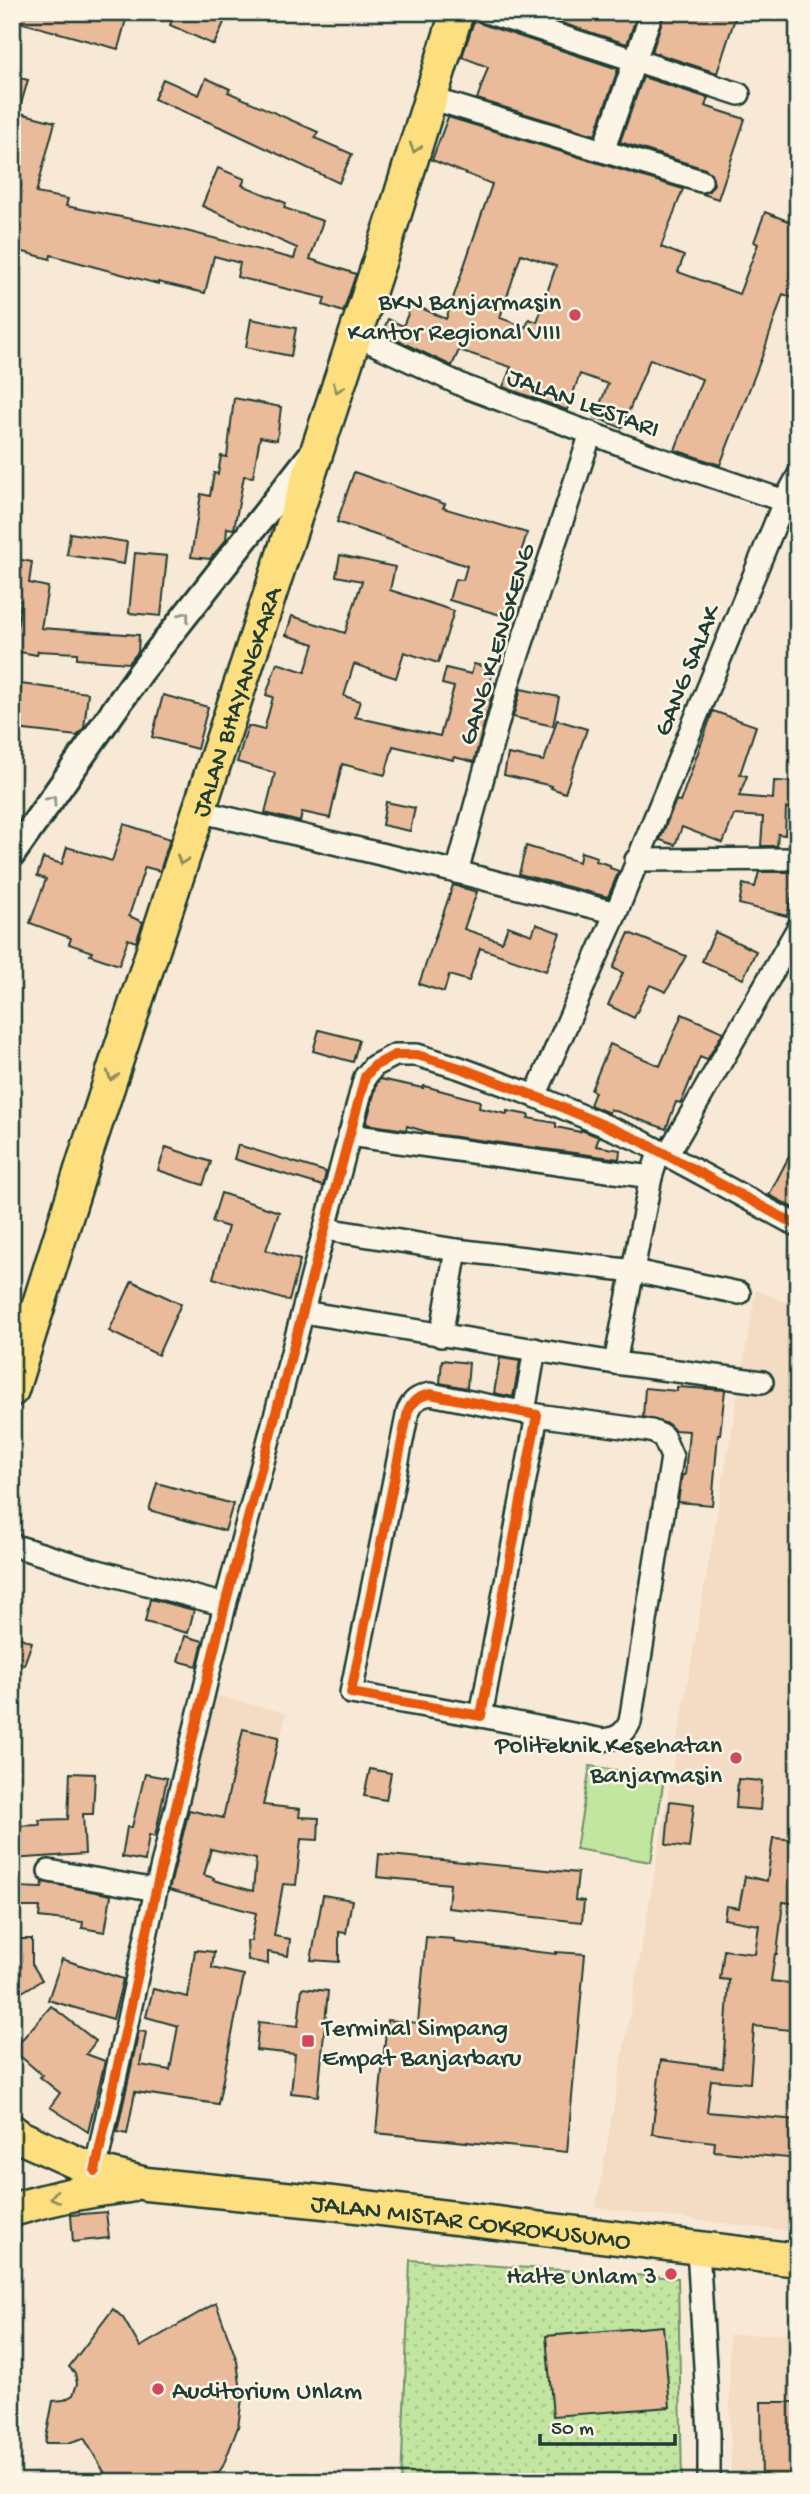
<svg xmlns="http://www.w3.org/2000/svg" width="810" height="2494" viewBox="0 0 810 2494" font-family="'Gochi Hand',sans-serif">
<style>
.built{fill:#f4dbc4}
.green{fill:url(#green-dots);stroke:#70916a;stroke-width:2}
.pitch{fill:#c2e59f;stroke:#70916a;stroke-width:2}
.building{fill:#eabb9a;stroke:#1f3d34;stroke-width:2;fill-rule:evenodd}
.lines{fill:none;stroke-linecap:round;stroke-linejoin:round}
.minor-casing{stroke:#1f3d34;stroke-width:26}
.tertiary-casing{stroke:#1f3d34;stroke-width:30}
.primary-casing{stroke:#1f3d34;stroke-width:37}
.minor{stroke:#fcf5e5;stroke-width:21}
.tertiary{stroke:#fcf5e5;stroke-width:24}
.primary{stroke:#fedf80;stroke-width:32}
.cycleway-casing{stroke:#fcf5e5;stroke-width:15}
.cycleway{stroke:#e8590c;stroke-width:10}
.oneway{stroke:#8e8e5a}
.oneway2{stroke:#8e998c}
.poi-dot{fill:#d1495b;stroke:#fcf5e5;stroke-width:2.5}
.labels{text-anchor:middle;stroke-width:5;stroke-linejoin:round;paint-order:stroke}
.poi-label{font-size:26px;fill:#1f3d34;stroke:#fcf5e5;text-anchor:end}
.street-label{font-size:26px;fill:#1f3d34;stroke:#fcf5e5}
</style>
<defs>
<pattern id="green-dots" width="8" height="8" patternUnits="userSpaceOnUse" patternTransform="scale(1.75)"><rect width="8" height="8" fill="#c2e59f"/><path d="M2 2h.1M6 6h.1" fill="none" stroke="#a6c58a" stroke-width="1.8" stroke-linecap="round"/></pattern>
</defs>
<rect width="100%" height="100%" fill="#f8e9d6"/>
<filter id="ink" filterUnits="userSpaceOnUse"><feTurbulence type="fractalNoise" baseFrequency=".0143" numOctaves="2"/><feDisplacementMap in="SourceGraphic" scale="14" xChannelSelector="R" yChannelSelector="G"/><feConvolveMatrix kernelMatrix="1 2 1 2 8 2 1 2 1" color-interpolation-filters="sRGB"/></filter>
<g filter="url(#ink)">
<!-- built -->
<g class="built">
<path d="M756,1290L798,1307V2232L596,2208Z"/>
<path d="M210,1694L286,1713L252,1863L170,1842Z"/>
<path d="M798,2333V2482H731L729,2335Z"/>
</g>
<!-- green -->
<path class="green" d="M410,2260L678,2278L682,2482H401Z"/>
<!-- pitch -->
<path class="pitch" d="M590,1766L664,1778L651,1862L576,1849Z"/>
<!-- building -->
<g class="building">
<path d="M12,12H128L118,49L12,20Z"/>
<path d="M175,12H214L226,18L214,45L170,25Z"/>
<path d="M558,12H638L627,44L555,21Z"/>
<path d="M665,12H737L717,73L652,52Z"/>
<path d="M475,18L482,24L618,69L595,135L477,99L488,67L462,57Z"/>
<path d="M12,76L28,80L16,121L12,120Z"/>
<path d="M643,77L708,98L705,106L745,119L718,199L703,194L709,191L714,184L711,173L705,169L620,142Z"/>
<path d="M206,78L230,89L228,92L318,132L315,138L352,154L339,183L225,129L154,99L163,79L199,95Z"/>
<path d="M20,113L55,122L36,193L68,199L66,206L171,227L294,259L297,248L202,206L218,168L245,179L242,185L286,203L284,208L323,221L310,259L356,274L343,312L323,305L325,298L237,277L240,263L214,256L205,293L158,282V284L51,255L50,259L12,249V229L21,184L12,182V142Z"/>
<path d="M448,117L683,189L661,247L684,256L678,272L739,294L758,244L754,242L765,212L798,225V300L783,294L763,354L720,465L675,450L702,379L650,359L622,428L595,417L608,384L580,374L567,410L503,387L511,367L459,350L452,366L382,333L388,319L403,326L412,304L446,319L492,184L432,160ZM521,254L556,266L537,322L529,319L526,327L500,318Z"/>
<path d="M251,319L296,328L291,356L246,347Z"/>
<path d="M234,398L281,407L277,440L260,437L253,477L244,476L234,529L227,528L226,540L210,559L191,557L201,494L210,496L214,473L218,474L221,456L227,457Z"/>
<path d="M354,472L445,504L443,508L527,533L520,556L528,559L511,618L449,600L455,579L463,580L467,566L337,522Z"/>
<path d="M70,533L127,542L124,564L67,555Z"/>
<path d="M135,553L167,556L161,616L129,613Z"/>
<path d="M340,555L395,567L390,590L454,611L438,663L404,652L396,678L354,664L344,696L360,701L355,717L440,736L454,687L442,684L446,668L471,674L474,664L494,669L490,682L495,683L474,762L454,757L453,760L393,746L385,775L342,764L330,818L302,812L300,822L265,813L275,773L237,762L248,726L264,730L273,697L266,695L277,663L305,672L314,644L286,635L292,616L345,633L362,581L336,576Z"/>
<path d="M12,558L32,562L29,583L48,587L41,628L139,635L138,652L129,663L77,659V653L38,651L37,655L14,651L21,601L12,599Z"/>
<path d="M21,684L88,693L84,728L77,736L16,729Z"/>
<path d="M521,689L559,697L553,726L513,717Z"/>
<path d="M163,695L208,707L197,749L152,737Z"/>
<path d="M713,711L756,726L740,774L747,776L739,796L773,799L774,781L798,782V810L786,808L785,835L778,834L777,846H761L763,817L734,815L723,843L682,827L675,845L660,840L676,800L680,802Z"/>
<path d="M557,720L587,729L565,793L551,788L552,786L504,775L508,754L544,761Z"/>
<path d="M386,802L415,808L410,831L382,825Z"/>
<path d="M124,824L170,839L160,871L145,867L129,916L143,922L136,942L128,939L119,965L90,955L92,952L69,944L71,938L30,923L46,879L37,876L43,858L62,864L67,847L112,861Z"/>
<path d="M526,846L579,862L581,852L597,857L596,861L610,865V868L619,871L608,897L519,874Z"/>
<path d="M759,872H798V897L792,896L787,916L739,904L743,884L755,887Z"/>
<path d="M453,885L477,892L464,929L502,942L508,926L532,935L536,924L560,933L546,971L480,948L469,981L449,975L444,992L419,984Z"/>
<path d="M715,932L756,951L743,979L702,961Z"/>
<path d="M629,933L686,956L666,992L650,985L634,1018L608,1005L623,973L613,968Z"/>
<path d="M682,1014L723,1032L707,1060L700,1057L681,1103L676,1102L666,1129L610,1109L609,1113L590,1105L595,1092L591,1090L610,1044L660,1066Z"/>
<path d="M319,1030L359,1040L353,1062L313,1051Z"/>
<path d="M380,1079L423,1088L424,1086L480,1101L479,1108L507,1114V1111L529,1115L528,1118L556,1123V1127L580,1132L581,1130L599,1137L596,1146L620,1150L619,1159L434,1134L407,1126L406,1130L366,1124L377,1083Z"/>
<path d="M798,1139V1210L769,1195Z"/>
<path d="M238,1145L326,1172L323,1186L234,1159Z"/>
<path d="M166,1147L211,1162L203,1185L158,1170Z"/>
<path d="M221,1193L279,1212L266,1250L300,1260L289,1301L213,1278L228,1227L212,1222Z"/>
<path d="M132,1281L181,1304L158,1355L109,1331Z"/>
<path d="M500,1358L520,1361L513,1397L494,1393Z"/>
<path d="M442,1360L469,1363L467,1388L440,1383Z"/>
<path d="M677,1387L725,1390L720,1434H718L712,1505L678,1502L682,1475H685L689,1431L674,1430L668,1424L643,1417L645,1388L677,1391Z"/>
<path d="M157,1483L233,1504L225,1531L149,1510Z"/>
<path d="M150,1599L194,1610L188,1633L145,1622Z"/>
<path d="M12,1635L32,1642L24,1665L12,1660Z"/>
<path d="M185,1636L203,1641L197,1666L178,1661Z"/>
<path d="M243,1729L279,1737L263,1805L300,1809L299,1817L319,1818L318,1840L301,1839L296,1885L283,1884L274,1936L290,1939L288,1956L268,1952V1964L248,1960L247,1941H251L256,1913L169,1890L189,1810L223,1818ZM211,1849L256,1859L253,1891L213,1880L214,1878L204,1875Z"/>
<path d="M370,1769L391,1773L386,1800L364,1796Z"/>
<path d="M70,1773L95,1774L93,1814H83L85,1854L12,1859V1826L40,1825L39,1820L68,1819Z"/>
<path d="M145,1774L167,1778L155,1837L149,1835L145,1861L122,1857L127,1827H132Z"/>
<path d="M738,1779L762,1781L760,1810L736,1808Z"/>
<path d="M670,1801L694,1804L689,1848L666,1845Z"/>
<path d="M773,1838L798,1840V1904L783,1902L777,1954H775L771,1981L798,1984V2031L754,2026L750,2083L711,2080L707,2112L798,2120V2159L714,2151L715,2142L652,2134L661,2060L723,2068L729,1980L720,1979L724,1950L755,1954L759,1925L724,1919L726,1906L739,1908L745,1876L767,1881Z"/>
<path d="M379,1854L578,1873L575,1900L584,1901L582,1922L448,1908L450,1884L377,1877Z"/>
<path d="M43,1882L111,1895L105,1932L82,1928L83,1922L39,1917L40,1907H16V1887L42,1888Z"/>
<path d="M323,1895L352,1900L346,1933L339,1932V1962L311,1960Z"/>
<path d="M426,1937L454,1939V1942L556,1954V1952L585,1954L567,2152L376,2133L387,2020L418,2023Z"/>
<path d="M12,1939H32V1964L42,1980L22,1992L12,1989Z"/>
<path d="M195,1950L214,1952L212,1968L244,1975L218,2104L135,2092L127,2134L117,2132L139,2031L146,2032L140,2065L170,2070L178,2026L146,2017L153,1989L188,1997Z"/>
<path d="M62,1959L123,1979L113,2019L48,2000Z"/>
<path d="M302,1988L328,1991L318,2096L291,2093L295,2054L256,2050L259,2022L298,2026Z"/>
<path d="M51,2006L96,2041L86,2054L105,2061L88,2132L50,2107L60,2093L40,2077L42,2075L13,2050Z"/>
<path d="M106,2212L109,2238L73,2242L71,2215Z"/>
<path d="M216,2303L237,2361L242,2399L238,2427L223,2466L212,2482H110L84,2438L68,2443H45L53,2401L64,2400L73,2395L77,2384L75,2373L69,2367L113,2309L123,2318L140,2347Z"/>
<path d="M663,2326L670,2407L553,2416L546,2336Z"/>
<path d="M761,2402H798V2482H762Z"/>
</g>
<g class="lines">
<!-- minor casing -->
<g class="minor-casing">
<g id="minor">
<path d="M486,12L739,94"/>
<path d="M430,98L701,181"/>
<path d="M603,151L652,12"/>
<path d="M355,335L466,387L652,456L796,505"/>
<path d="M198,811L457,872L616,913"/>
<path d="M636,860L798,859"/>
<path d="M457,872L509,682L591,433"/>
<path d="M535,1096L616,913L784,502L798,476"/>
<path d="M349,1135L651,1177"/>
<path d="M325,1229L456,1250L634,1271L739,1293"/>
<path d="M303,1312L615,1363L762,1382"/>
<path d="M441,1336L456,1250"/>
<path d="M615,1363L651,1177L657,1159L671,1148L676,1140L798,928"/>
<path d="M430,1394L537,1415L481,1716L351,1693L408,1411C413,1400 418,1397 430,1394Z"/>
<path d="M524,1412L535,1349"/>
<path d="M12,1545L83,1567L225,1605"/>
<path d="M481,1716L603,1740C617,1738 624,1735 630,1722L672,1457L663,1436L651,1431L537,1415"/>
<path d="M49,1871L156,1890"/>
<path d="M95,2171L156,1890L225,1605L365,1077L374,1066L395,1055H417L460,1068L535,1096L639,1140L798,1226"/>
<path d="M698,2248L709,2434V2482"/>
</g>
</g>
<!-- tertiary casing -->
<g class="tertiary-casing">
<path id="tertiary" d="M12,855L141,672L311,455"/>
</g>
<!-- primary casing -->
<g class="primary-casing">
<g id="primary">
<path id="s1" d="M12,1390L85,1157L392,223L457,12"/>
<path id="s2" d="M12,2131L20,2137L95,2171L146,2184L324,2202L798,2260"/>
<path d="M12,2210C51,2198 87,2190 128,2186"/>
</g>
</g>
<!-- minor -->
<use href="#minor" class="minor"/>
<!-- tertiary -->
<use href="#tertiary" class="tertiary"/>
<!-- primary -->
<use href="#primary" class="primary"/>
<!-- cycleway casing -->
<g class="cycleway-casing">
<g id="cycleway">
<path d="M430,1394L537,1415L481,1716L351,1693L408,1411C413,1400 418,1397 430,1394Z"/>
<path d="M95,2171L156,1890L225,1605L365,1077L374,1066L395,1055H417L460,1068L535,1096L639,1140L798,1226"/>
</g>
</g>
<!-- cycleway -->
<use href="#cycleway" class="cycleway"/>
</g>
<!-- one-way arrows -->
<defs><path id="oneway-chevron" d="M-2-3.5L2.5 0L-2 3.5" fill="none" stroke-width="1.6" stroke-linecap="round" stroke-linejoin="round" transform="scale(1.75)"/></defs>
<g class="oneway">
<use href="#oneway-chevron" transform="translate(415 148) rotate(107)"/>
<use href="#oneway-chevron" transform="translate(338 388) rotate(109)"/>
<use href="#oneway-chevron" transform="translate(182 860) rotate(108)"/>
<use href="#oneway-chevron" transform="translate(112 1076) rotate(108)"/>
<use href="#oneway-chevron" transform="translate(55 2197) rotate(167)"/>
</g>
<g class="oneway2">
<use href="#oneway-chevron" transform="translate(185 616) rotate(-52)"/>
<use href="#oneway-chevron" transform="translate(52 800) rotate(-55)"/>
</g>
</g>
<!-- markers -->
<g class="poi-dot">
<circle cx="575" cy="315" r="7"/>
<circle cx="736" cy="1758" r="7"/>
<rect x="301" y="2034" width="14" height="14" rx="3.5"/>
<circle cx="671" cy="2274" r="7"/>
<circle cx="158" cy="2389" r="7"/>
</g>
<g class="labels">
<!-- poi labels -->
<g class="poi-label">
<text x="561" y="309">BKN Banjarmasin<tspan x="561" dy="30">Kantor Regional VIII</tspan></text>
<text x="722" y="1752">Politeknik Kesehatan<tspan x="722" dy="30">Banjarmasin</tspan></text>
<text x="322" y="2035" text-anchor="start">Terminal Simpang<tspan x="322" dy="30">Empat Banjarbaru</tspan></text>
<text x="657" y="2283">Halte Unlam 3</text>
<text x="172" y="2398" text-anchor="start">Auditorium Unlam</text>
</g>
<!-- street labels -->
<g class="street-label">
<text transform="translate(584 401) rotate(20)" y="9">JALAN LESTARI</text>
<text transform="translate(495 644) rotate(-73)" y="9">GANG KLENGKENG</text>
<text transform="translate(685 670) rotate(-68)" y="9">GANG SALAK</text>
<text dy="9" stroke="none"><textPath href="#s1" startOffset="724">JALAN BHAYANGKARA</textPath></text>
<text dy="9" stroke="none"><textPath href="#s2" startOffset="472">JALAN MISTAR COKROKUSUMO</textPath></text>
</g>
</g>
<!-- margin -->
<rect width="810" height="2494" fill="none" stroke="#fcf5e5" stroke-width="42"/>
<rect x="21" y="21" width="768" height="2452" fill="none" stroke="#1f3d34" stroke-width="2.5" filter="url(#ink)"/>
<!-- scale -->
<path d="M540 2434v10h135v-10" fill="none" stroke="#1f3d34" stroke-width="3.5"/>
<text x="551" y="2434" font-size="21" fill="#1f3d34" stroke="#fcf5e5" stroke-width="5" paint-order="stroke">50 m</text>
</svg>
